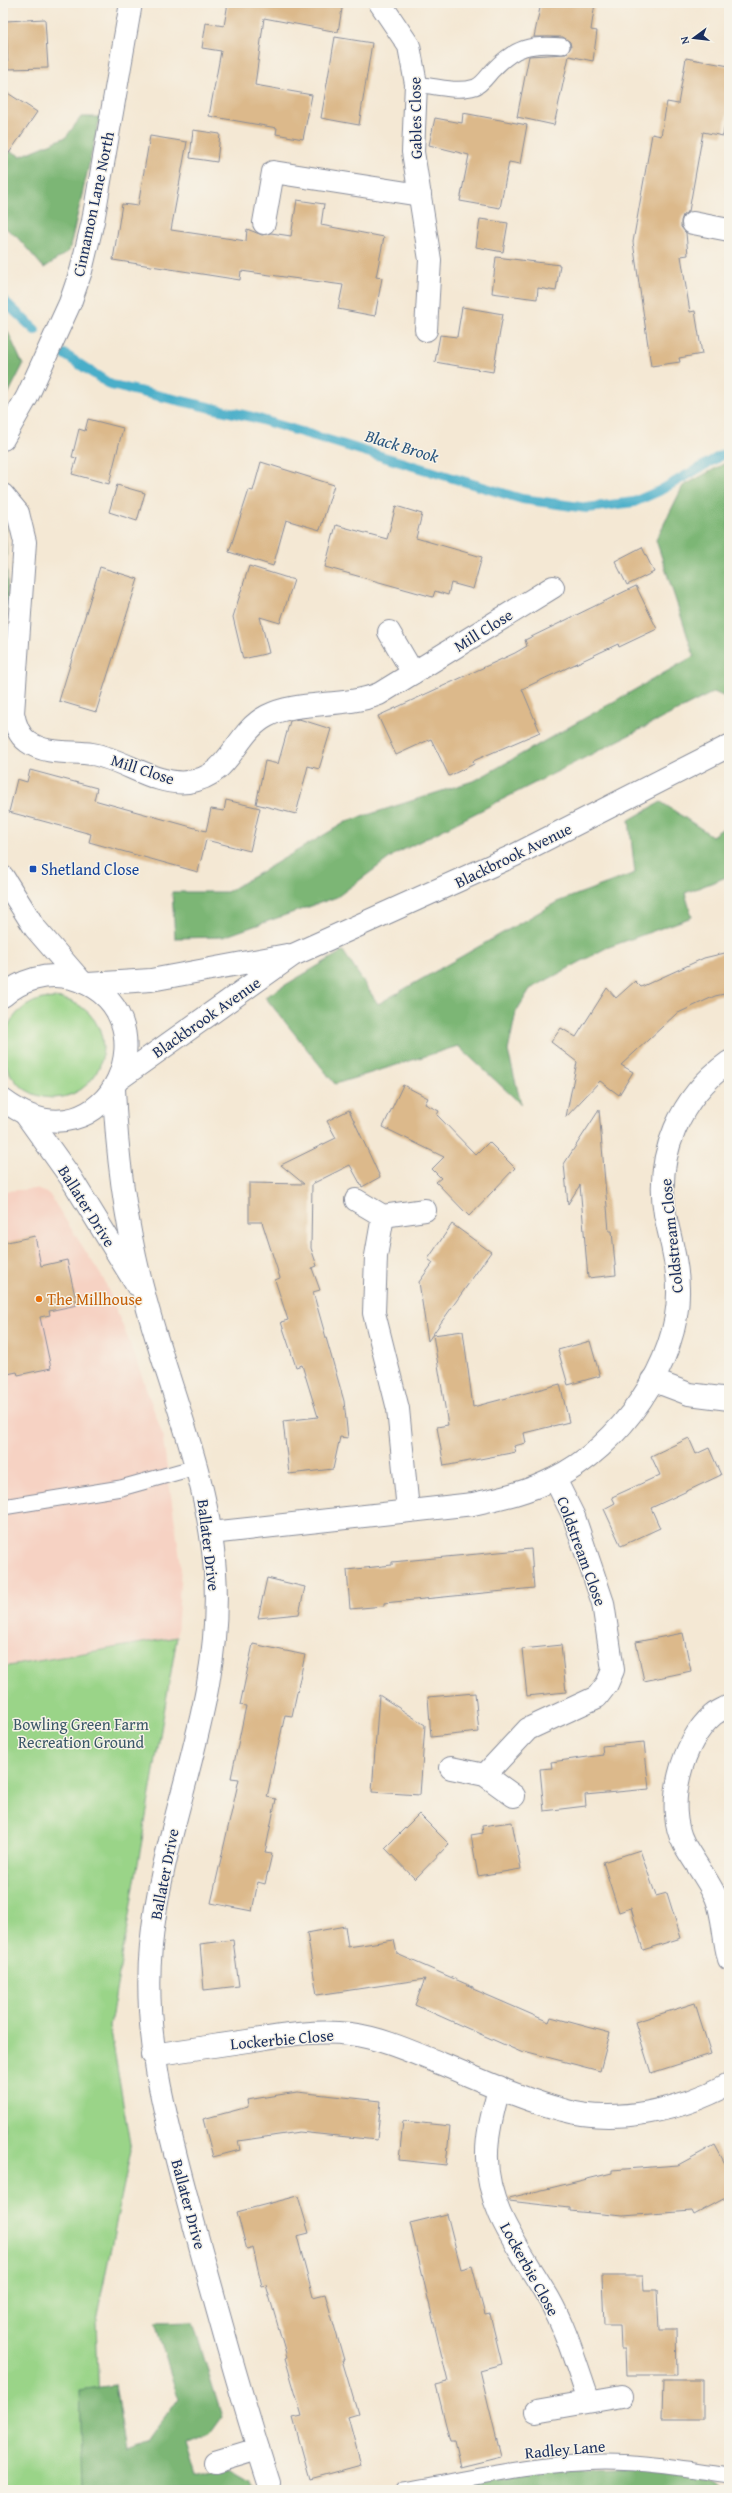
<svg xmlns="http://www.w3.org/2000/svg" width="732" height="2493" viewBox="0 0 732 2493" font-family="'Gentium Book Plus',serif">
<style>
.built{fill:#f6d2c3}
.green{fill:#9ad488;stroke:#5a8273}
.forest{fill:#7bb674;stroke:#4b7269}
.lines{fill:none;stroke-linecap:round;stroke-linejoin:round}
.stream{stroke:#4aaec9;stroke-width:10}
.building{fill:#dcb98b}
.lane-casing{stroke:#888c99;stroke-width:17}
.street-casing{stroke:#888c99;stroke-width:24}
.secondary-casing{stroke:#888c99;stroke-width:24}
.lane{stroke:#fff;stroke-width:15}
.street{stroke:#fff;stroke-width:22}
.secondary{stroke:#fff;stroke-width:22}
.transit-dot{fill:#1a4fb4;stroke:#f7f3e8;stroke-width:1.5}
.food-dot{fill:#e8710a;stroke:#f7f3e8;stroke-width:1.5}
.labels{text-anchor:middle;stroke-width:3;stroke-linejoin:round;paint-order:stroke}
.street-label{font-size:16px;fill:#1b2f5e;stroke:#f7f3e8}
.transit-label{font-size:16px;fill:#164399;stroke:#f7f3e8;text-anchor:start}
.food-label{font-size:16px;fill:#c56008;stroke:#f7f3e8;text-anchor:start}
.park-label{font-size:16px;fill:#3b5868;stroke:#f7f3e8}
.water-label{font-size:17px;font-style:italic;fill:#29557e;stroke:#f7f3e8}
</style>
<rect width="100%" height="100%" fill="#f7f3e8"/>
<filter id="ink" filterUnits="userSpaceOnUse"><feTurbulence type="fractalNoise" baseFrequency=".025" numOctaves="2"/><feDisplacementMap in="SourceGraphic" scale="8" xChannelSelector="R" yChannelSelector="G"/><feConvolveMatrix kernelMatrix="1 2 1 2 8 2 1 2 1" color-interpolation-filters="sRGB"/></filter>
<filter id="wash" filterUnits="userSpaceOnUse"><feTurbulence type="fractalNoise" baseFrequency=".012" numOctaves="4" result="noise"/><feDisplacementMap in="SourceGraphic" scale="16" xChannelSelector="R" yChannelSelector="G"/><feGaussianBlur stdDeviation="0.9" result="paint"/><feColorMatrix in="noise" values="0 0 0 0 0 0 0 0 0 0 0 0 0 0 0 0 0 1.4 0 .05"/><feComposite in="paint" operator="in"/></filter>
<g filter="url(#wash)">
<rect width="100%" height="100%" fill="#f4e8d4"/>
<!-- built -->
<path class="built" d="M36,1189L49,1194L104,1280L133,1351L162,1433L181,1565L177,1637L3,1667V1191Z"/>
<!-- green -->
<g class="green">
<circle cx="53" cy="1048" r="50"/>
<path d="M177,1637L110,2026L131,2150L96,2320L102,2490H3V1667Z"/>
</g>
<!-- forest -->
<g class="forest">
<path d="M81,117H100L69,251L44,268L17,237L3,226V148L21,156L66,137Z"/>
<path d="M3,326L7,330L23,365L3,404Z"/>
<path d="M729,461V699L714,692L395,854L337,897L223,937L175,938L172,892H227L346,822L476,780L694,656L656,540L683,486Z"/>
<path d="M3,525L5,526L8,604L3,626Z"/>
<path d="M661,802L712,836L729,824V876L685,893L692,917L606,948L530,989L516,1012L508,1051L521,1104L458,1046L335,1084L265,997L343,951L378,1004L557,902L635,873L629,820Z"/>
<path d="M193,2322L222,2417L209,2435L187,2444L197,2477L229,2468L248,2479L252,2490H82L79,2390L115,2385L126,2450L147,2442L178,2398L155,2323Z"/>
<path d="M642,2469L709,2481L724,2490H438L541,2473Z"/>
</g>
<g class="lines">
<!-- stream -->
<g class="stream">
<path d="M3,300L35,330"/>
<path d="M64,354L111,385L252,417L522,499L587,508L634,502L659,491L729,451"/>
</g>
</g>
<g id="blocks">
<!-- building -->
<g class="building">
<path d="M228,3H343L338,32L264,18L255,85L312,95L303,139L276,134L277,128L209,116L221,51L202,48L206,23L224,26Z"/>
<path d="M541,3H595L591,30L597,31L593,61L569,56L554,125L517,117L529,56L566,54L571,47L570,42L563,37H534Z"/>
<path d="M45,19L48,68L8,69L6,21Z"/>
<path d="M335,37L372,43L359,125L321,118Z"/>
<path d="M686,58L729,66V100L723,136L703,132L689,211L683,215L681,221V227L686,233L688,255L681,256L690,312L695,311L702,354L679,358L680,362L651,366L633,242L652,134L661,136L667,102L678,104Z"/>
<path d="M3,90L37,112L3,162Z"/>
<path d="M463,113L527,125L520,164L509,162L500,208L460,201L469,155L429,145L435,118L462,123Z"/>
<path d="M193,130L220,134L217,162L190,158Z"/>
<path d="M150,136L187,142L171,230L246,241L247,229L262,235L271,233L291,236L297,200L324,204L321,225L384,237L376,277L382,278L375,316L338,309L343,285L241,271L240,280L113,260L122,204L138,206Z"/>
<path d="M480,219L508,223L503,252L476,247Z"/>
<path d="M496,257L560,265L556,291L538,288L537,299L492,293Z"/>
<path d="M462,307L503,314L493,372L435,362L440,335L457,337Z"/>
<path d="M88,419L123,428L109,484L72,474L77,458L72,457L79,429L85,431Z"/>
<path d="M261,462L334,485L320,530L286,520L273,566L229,552L249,490L253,491Z"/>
<path d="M117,485L145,493L137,521L109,512Z"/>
<path d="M396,506L422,514L416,538L482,557L473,589L451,583L448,595L435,591L433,597L325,567L336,525L387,539Z"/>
<path d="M642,547L654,572L627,585L615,561Z"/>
<path d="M249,566L294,580L280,623L260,617L269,653L243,659L233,617Z"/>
<path d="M100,567L138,579L96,712L59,701Z"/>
<path d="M636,586L657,629L619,647L618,644L522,689L540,732L473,761L474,764L449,776L431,739L396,755L378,716L515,653L527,646L525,640Z"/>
<path d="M299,719L331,729L319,769L308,766L296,814L256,804L265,761L278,764L290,721Z"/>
<path d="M30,770L97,788L94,800L206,831L211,809L224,811L226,800L260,808L250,851L206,840L198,872L89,842L91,834L9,812L17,779L27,782Z"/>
<path d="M729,952V993L715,996L676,1014L621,1065L633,1072L619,1095L600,1081L566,1117L577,1062L551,1042L561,1028L576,1037L607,988L616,998L635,981L641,987L704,958Z"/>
<path d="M403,1085L428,1098L425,1104L439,1111L437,1115L476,1155L489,1142L515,1168L469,1216L436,1182L441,1178L432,1169L444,1157L383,1127Z"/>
<path d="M349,1110L380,1177L362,1187L350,1165L312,1184L311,1248L317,1266L312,1268L320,1290L313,1292L344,1401L348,1438L340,1437L333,1469L289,1474L283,1421L318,1417L302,1365L296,1367L281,1322L288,1320L275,1280L280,1278L262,1222H249V1183L304,1184L281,1165L336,1138L327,1121Z"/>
<path d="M599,1110L609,1231H612L616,1275L588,1278L580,1185L568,1204L564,1164Z"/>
<path d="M452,1224L491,1252L428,1341L419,1282L433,1263L428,1259Z"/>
<path d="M35,1236L41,1266L67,1260L77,1305L49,1311L50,1315L40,1317L51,1368L18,1375L17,1372L3,1375V1243Z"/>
<path d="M463,1331L473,1407L560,1384L569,1422L524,1433L526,1443L514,1446L516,1452L444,1466L437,1427L448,1425L433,1335Z"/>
<path d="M590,1341L600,1376L568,1385L558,1350Z"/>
<path d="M689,1438L696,1454L709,1448L721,1475L651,1508L660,1528L621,1546L604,1509L615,1503L612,1497L660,1475L651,1456Z"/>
<path d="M531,1549L534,1588L384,1603V1606L350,1609L347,1570L392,1565V1562Z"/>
<path d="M267,1578L305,1587L299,1614L258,1618Z"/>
<path d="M683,1633L691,1671L644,1681L636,1642Z"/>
<path d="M253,1644L305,1655L292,1716L285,1715L267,1797L276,1799L265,1853L272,1854L265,1884L258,1882L252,1911L211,1903L239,1779L231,1778L246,1706L240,1705Z"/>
<path d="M561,1645L566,1692L527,1696L522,1649Z"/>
<path d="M475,1693L479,1732L431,1737L428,1697Z"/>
<path d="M379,1695L425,1725L420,1795L372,1792Z"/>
<path d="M644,1742L649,1789L585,1795L586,1806L544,1811L540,1769L552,1768L551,1762L603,1755L602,1746Z"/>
<path d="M419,1814L449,1844L415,1879L385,1848Z"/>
<path d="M512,1822L521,1869L478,1876L471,1835L483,1833L482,1826Z"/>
<path d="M640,1850L656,1896L667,1893L681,1938L643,1950L631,1908L619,1912L603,1862Z"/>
<path d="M345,1926L348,1947L394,1940L397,1954L473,1987V1989L549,2022L551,2017L610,2033L600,2071L524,2051L523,2053L415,2005L425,1979L317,1995L307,1933Z"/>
<path d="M233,1940L239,1986L204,1990L200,1944Z"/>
<path d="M695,2003L711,2054L651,2073L635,2022Z"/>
<path d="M297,2092L381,2101L377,2140L299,2132L238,2141L240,2150L213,2157L203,2119L248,2107L247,2100Z"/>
<path d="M403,2121L450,2126L446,2165L399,2160Z"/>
<path d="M715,2145L729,2171V2196L694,2215L692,2211L623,2216L570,2211V2208L509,2201V2198L612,2173V2170L678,2165Z"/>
<path d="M298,2196L309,2233L297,2236L313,2297L325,2294L344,2360H342L358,2414L348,2417L361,2465L310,2479L293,2418L302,2416L285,2358L287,2357L266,2285L262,2286L253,2248L247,2250L237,2212Z"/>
<path d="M447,2214L461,2269L472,2266L485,2315L490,2314L502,2364L480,2370L501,2457L460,2467L454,2441H450L436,2385L448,2382L410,2223Z"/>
<path d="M602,2276H643L644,2290H657L659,2329H676L677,2375H626L625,2349H621L620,2325H604Z"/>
<path d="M663,2380H703V2419H662Z"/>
</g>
</g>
</g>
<g filter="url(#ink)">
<use href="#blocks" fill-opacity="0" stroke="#888c99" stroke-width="1"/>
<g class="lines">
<!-- lane casing -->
<g class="lane-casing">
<g id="lane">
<path d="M416,84C434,86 457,93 475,87C482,85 488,75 493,70C515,47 531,43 562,46"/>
<path d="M3,1507L121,1488L196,1467"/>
<path d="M404,2490C469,2479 540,2462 605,2462C647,2462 688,2469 729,2475"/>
</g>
</g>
<!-- street casing -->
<g class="street-casing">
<g id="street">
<path d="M380,3L409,46L416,84L413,152L430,260L426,330"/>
<path d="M264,223L273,172L420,195"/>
<path d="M693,223L729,230"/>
<path d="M3,439L27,397L70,303L81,271L93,221L131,3"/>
<path d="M3,495L18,513L25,542L13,713C15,724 18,735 28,742C46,755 72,751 92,754C124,759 155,786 188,782C232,776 234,733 267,716C297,700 343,708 379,694L553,587"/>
<path d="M389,632L413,673"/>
<path d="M114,1089C117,1160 127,1232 146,1302C170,1391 209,1479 215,1572C224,1705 163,1817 151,1946C142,2041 169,2131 193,2221C217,2309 241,2397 269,2483"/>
<path d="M26,1115L71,1178L136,1284"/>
<path d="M356,1200L383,1216L425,1210"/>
<path d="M383,1216L376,1256L374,1313L398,1409L408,1510"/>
<path d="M652,1380L689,1394L729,1399"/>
<path d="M211,1533L473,1504C501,1498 528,1492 553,1479C619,1448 680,1362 678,1289C678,1263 670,1239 665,1214C655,1155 680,1097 729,1062"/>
<path d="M729,1706C724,1709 718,1711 713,1715C682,1741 664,1807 684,1844C694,1862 707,1878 716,1897C724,1916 723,1939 729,1959"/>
<path d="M451,1768L485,1775L514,1796"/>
<path d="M485,1775L528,1729L597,1697L607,1684L613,1670L603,1603L574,1517L555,1479"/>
<path d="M152,2055C186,2050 220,2045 254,2040C285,2035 318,2030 350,2034C382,2038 412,2052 442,2064C481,2080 521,2099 563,2110C615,2125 682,2110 729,2084"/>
<path d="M499,2087C494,2109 487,2131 487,2153C485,2209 523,2253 549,2299C567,2331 577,2367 589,2401"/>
<path d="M536,2411L622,2396"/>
<path d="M215,2462L258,2449"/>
</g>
</g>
<!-- secondary casing -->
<g class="secondary-casing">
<g id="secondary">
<path d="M3,877L35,928L81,981"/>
<path d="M88,984L151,980L287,955"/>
<path d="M3,996C21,980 47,972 71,978C180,1008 109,1179 3,1100"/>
<path d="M119,1079L293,955L515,855L729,746"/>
</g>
</g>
<!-- lane -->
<use href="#lane" class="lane"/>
<!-- street -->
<use href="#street" class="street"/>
<!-- secondary -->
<use href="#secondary" class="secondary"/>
</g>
</g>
<!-- markers -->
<rect class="transit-dot" x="29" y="865" width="8" height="8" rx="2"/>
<circle class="food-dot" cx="39" cy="1299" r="4"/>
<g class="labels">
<!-- street labels -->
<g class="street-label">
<text transform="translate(415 118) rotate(-91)" y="6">Gables Close</text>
<text transform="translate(93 204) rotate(-78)" y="6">Cinnamon Lane North</text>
<text transform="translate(483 630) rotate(-32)" y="6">Mill Close</text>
<text transform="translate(143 769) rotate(18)" y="6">Mill Close</text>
<text transform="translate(513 855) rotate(-26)" y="6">Blackbrook Avenue</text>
<text transform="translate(206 1017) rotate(-35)" y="6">Blackbrook Avenue</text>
<text transform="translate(87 1206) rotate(58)" y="6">Ballater Drive</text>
<text transform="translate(671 1236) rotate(-96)" y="6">Coldstream Close</text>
<text transform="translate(209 1545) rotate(83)" y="6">Ballater Drive</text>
<text transform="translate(582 1551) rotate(70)" y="6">Coldstream Close</text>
<text transform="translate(164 1874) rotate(-79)" y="6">Ballater Drive</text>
<text transform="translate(282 2039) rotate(-5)" y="6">Lockerbie Close</text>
<text transform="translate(189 2204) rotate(75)" y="6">Ballater Drive</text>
<text transform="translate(530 2269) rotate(61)" y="6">Lockerbie Close</text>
<text transform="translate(565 2449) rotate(-5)" y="6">Radley Lane</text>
</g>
<!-- transit labels -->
<g class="transit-label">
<text x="41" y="875">Shetland Close</text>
</g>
<!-- food labels -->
<g class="food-label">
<text x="47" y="1305">The Millhouse</text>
</g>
<!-- park labels -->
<g class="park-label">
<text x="81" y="1730">Bowling Green Farm<tspan x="81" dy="18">Recreation Ground</tspan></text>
</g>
<!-- water labels -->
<g class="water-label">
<text transform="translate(402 446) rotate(17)" y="6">Black Brook</text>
</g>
</g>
<!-- margin -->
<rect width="732" height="2493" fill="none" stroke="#f7f3e8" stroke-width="16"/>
<!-- north arrow -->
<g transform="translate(694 38) rotate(255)" stroke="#f7f3e8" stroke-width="3" paint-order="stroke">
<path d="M0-3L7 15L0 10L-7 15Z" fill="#1b2f5e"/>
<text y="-6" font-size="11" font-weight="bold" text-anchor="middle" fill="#1b2f5e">N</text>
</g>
</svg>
